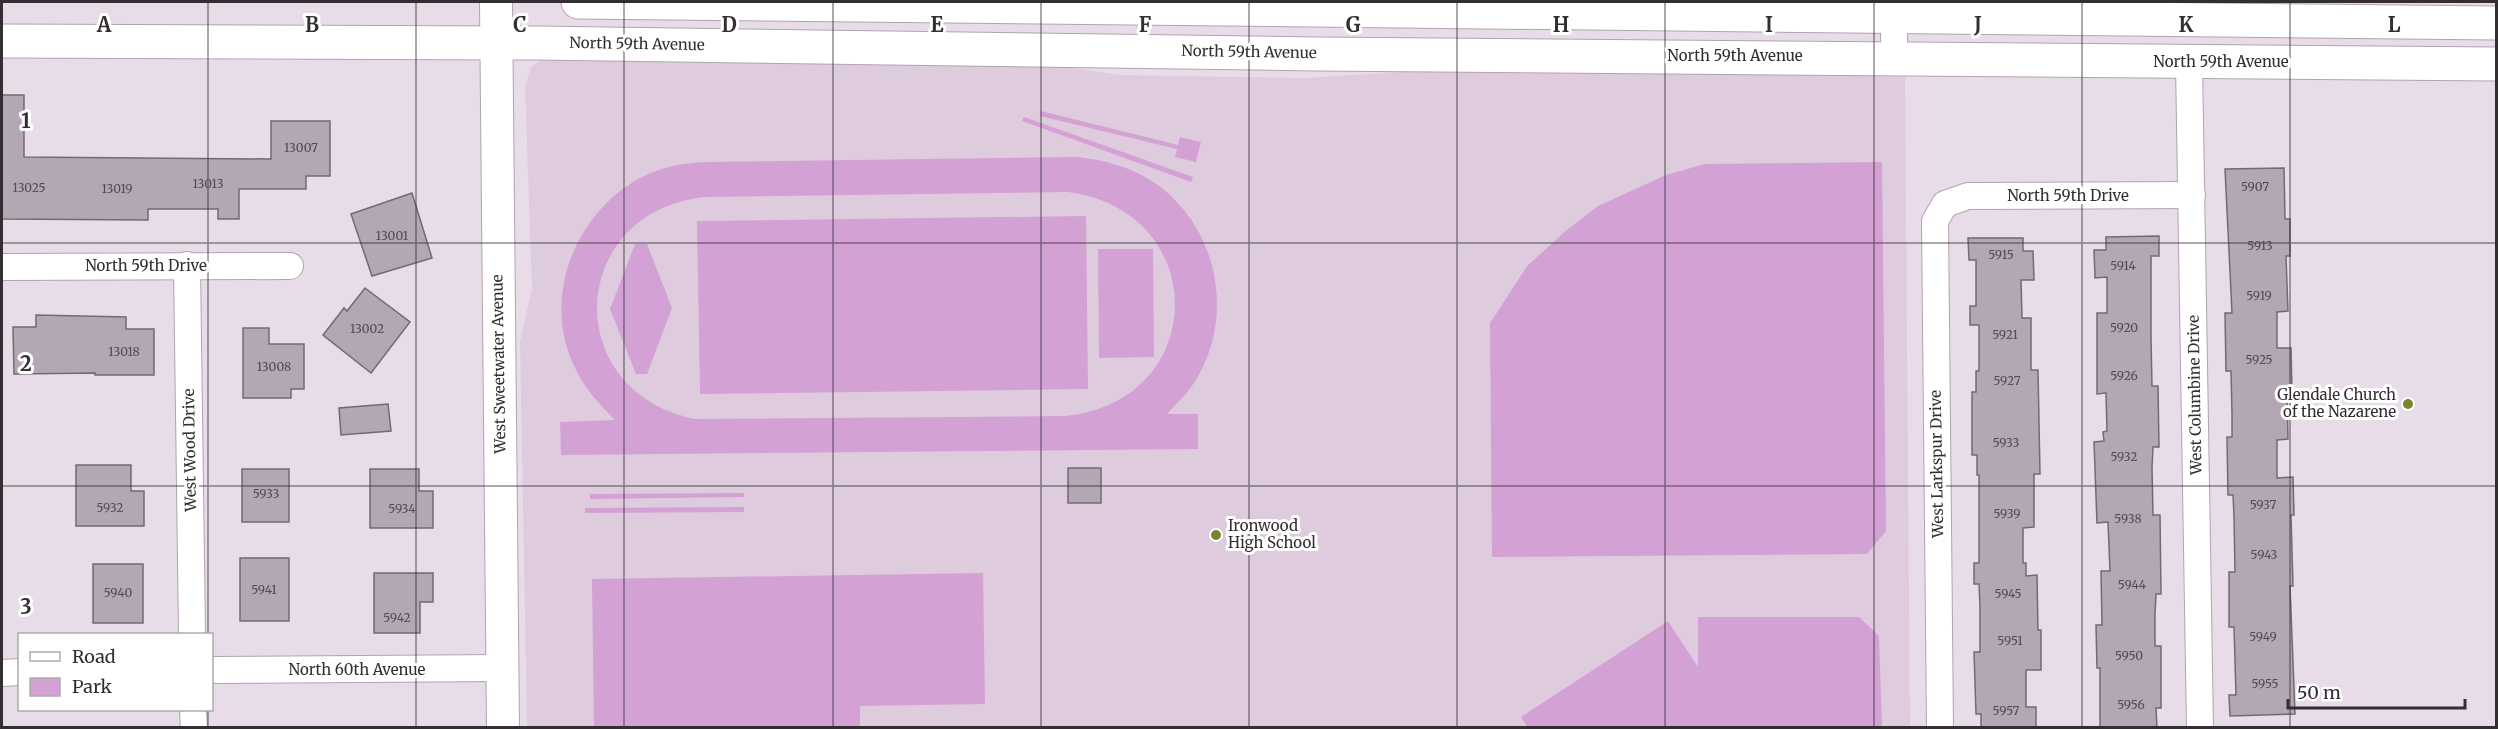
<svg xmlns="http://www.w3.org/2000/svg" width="2498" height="729" viewBox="0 0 2498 729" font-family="Merriweather,serif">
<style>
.built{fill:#deccde}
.green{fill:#d4a1d5;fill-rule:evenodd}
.building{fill:#b3a7b3;stroke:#746973;stroke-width:1.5}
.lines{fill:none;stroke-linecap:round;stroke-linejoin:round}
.minor-casing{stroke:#b0a4b0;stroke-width:28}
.tertiary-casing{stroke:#b0a4b0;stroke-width:34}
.secondary-casing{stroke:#b0a4b0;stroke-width:35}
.minor{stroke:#fff;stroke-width:26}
.tertiary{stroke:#fff;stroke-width:32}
.secondary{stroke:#fff;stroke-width:33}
.grid{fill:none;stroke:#322e32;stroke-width:1.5;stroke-opacity:0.55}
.poi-dot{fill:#7a832f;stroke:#fff;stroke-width:2}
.labels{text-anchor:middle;stroke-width:6;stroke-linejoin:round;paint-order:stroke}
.number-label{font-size:12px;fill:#524c52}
.street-label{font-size:15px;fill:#322e32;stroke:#fff}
.poi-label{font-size:15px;fill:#322e32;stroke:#fff;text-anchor:end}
.grid-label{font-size:20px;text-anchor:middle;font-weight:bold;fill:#322e32;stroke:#fff;stroke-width:6;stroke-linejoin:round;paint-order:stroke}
</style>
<rect width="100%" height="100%" fill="#e9dce9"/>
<!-- built -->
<path class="built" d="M544,58L1035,62L1120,75L1306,78L1477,67L1905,77L1910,727H527L520,342L532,288L525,86L531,67Z"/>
<!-- green -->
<g class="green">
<path d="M1041,111L1178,145L1180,137L1201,142L1196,162L1175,157L1177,149L1040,116Z"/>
<path d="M1024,117L1193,177L1191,182L1022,121Z"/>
<path d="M1077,157C1105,160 1131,167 1155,183C1219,228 1236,318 1194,383C1186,395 1176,404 1167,414H1198V449L561,455L560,422L615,420C600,405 586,390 576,370C540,300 574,214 640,178C661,167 683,163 706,162ZM1068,192C1212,211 1210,402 1065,416L695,419C558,391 568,211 705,197Z"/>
<path d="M1882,162L1886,531L1867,554L1492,557L1490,323L1528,265L1568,229L1598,206L1666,175L1705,164Z"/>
<path d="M1086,216L1088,389L700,394L697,221Z"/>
<path d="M635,244H647L672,308L647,374H636L610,309Z"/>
<path d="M1098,249H1153L1154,357L1099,358Z"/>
<path d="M744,493V497L590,499V494Z"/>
<path d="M744,507V512L585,513V508Z"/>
<path d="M983,573L985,704L860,706V727H594L592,579Z"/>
<path d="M1698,617H1859L1879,636L1882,727L1528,728L1521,717L1668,621L1698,667Z"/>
</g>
<!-- building -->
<g class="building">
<path d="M2,95H24V157L271,159V121H330V176H306V189H239V219H218V209H148V220L2,219Z"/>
<path d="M2284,168L2285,219H2290V256H2286L2288,311L2277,312V348H2291L2292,391L2287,392L2288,439L2277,440V478L2293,477L2294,515H2291L2293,586H2290L2295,714L2230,716L2229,695H2236L2234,627H2229V572H2235L2234,516L2233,495H2228L2227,437H2232V414L2231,371H2226L2225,313H2232L2225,169Z"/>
<path d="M412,193L432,258L372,276L351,214Z"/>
<path d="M2159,236V256H2151V338L2152,386H2158L2159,447H2153L2152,468L2153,515H2160L2161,594H2156L2155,614V646H2161V708H2156L2157,728H2100V668H2097L2096,625H2102L2101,571H2110L2108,522L2097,523L2094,442L2104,441L2103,432L2107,431L2106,393L2097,394V313H2107V277L2095,278L2094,250H2106V237Z"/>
<path d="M1968,238H2023V251H2033L2034,280H2021L2022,318H2031V370H2038L2040,474H2034V527L2023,528V563H2026V576L2037,575L2038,630H2041V670H2026V707H2036V728H1981V714H1976L1974,652H1980V606L1979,584H1974V563H1979V475H1977V455H1972V392H1976V371H1979V325H1970V306H1976V260H1969Z"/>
<path d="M365,288L410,322L371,373L323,335L344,308L347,311Z"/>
<path d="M36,315L126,317V329H154V375H95V373L14,374L13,327H36Z"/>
<path d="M243,328H269V344H304V389H291V398H243Z"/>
<path d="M388,404L391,431L341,435L339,408Z"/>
<path d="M76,465H131V491H144V526H76Z"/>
<rect x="1068" y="468" width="33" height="35"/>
<rect x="242" y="469" width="47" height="53"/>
<path d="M370,469H419V491H433V528H370Z"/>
<rect x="240" y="558" width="49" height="63"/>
<rect x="93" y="564" width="50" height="59"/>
<path d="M374,573H433V602H420V633H374Z"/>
</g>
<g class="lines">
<!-- minor casing -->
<g class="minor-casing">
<g id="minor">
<path d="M1894,2V58"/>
<path d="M2189,63L2200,728"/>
<path d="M187,265L192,634"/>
<path d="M2,267L290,266"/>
<path d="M212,670L502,668"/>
<path d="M2,673L20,672"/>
<path d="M193,710L194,728"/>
<path d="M1940,728L1935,221L1945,204L1968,196L2192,195"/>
</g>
</g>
<!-- tertiary casing -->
<g class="tertiary-casing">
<path id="tertiary" d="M496,2L503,728"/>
</g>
<!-- secondary casing -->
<g class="secondary-casing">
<g id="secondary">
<path d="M578,2L2496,23"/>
<path d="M2,41L537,43L1317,54L2496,64"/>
</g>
</g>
<!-- minor -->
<use href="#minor" class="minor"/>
<!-- tertiary -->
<use href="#tertiary" class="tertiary"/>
<!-- secondary -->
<use href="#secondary" class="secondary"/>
</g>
<!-- grid -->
<path class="grid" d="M208,2V634M416,2V728M624,2V728M833,2V728M1041,2V728M1249,2V728M1457,2V728M1665,2V728M1874,2V728M2082,2V728M2290,2V728M2,243H2496M2,486H2496M208,710V728"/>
<!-- markers -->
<g class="poi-dot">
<circle cx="2408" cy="404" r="6"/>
<circle cx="1216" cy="535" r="6"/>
</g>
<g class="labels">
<!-- number labels -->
<g class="number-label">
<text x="301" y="152">13007</text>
<text x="208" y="188">13013</text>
<text x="2255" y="191">5907</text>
<text x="29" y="192">13025</text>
<text x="117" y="193">13019</text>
<text x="392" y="240">13001</text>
<text x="2260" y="250">5913</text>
<text x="2001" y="259">5915</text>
<text x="2123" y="270">5914</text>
<text x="2259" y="300">5919</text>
<text x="2124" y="332">5920</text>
<text x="367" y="333">13002</text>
<text x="2005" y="339">5921</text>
<text x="124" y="356">13018</text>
<text x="2259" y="364">5925</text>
<text x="274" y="371">13008</text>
<text x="2124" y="380">5926</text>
<text x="2007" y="385">5927</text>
<text x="2006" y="447">5933</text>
<text x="2124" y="461">5932</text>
<text x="266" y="498">5933</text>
<text x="2263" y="509">5937</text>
<text x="110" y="512">5932</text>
<text x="402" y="513">5934</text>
<text x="2007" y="518">5939</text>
<text x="2128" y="523">5938</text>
<text x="2264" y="559">5943</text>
<text x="2132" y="589">5944</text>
<text x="264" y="594">5941</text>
<text x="118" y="597">5940</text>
<text x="2008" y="598">5945</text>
<text x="397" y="622">5942</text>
<text x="2263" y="641">5949</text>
<text x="2010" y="645">5951</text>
<text x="2129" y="660">5950</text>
<text x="2265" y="688">5955</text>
<text x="2131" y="709">5956</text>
<text x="2006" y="715">5957</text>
</g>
<!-- street labels -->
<g class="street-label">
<text transform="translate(637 44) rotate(1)" y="5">North 59th Avenue</text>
<text transform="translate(1249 52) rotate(1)" y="5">North 59th Avenue</text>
<text x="1735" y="61">North 59th Avenue</text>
<text x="2221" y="67">North 59th Avenue</text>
<text x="2068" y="201">North 59th Drive</text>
<text x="146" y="271">North 59th Drive</text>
<text transform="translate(499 364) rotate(-91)" y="5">West Sweetwater Avenue</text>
<text transform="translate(2195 395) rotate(-91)" y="5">West Columbine Drive</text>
<text transform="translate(190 450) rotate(-91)" y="5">West Wood Drive</text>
<text transform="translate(1937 464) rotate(-91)" y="5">West Larkspur Drive</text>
<text x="357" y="675">North 60th Avenue</text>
</g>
<!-- poi labels -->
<g class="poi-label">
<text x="2396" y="400">Glendale Church<tspan x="2396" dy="17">of the Nazarene</tspan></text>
<text x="1228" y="531" text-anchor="start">Ironwood<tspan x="1228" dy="17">High School</tspan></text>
</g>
</g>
<g class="grid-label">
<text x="104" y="32">A</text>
<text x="312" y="32">B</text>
<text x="520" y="32">C</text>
<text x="729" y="32">D</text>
<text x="937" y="32">E</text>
<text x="1145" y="32">F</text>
<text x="1353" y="32">G</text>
<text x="1561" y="32">H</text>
<text x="1769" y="32">I</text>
<text x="1978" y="32">J</text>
<text x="2186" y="32">K</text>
<text x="2394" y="32">L</text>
<text x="26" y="128">1</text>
<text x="26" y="371">2</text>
<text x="26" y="614">3</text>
</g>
<!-- border -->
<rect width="2498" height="729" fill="none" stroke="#322e32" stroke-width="6"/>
<!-- legend -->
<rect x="18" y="633" width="195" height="78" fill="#ffffff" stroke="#adabad" stroke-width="1.5"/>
<rect x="30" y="652" width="30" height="9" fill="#ffffff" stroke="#adabad" stroke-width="1.5"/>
<text x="72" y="663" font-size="18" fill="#322e32">Road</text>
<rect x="30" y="678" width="30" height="18" fill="#d4a1d5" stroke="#adabad" stroke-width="1.5"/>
<text x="72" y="693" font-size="18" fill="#322e32">Park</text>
<!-- scale -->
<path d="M2288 699v9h177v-9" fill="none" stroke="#322e32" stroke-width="3"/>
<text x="2297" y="699" font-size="18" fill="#322e32" stroke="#ffffff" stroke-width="4.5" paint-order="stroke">50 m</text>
</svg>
